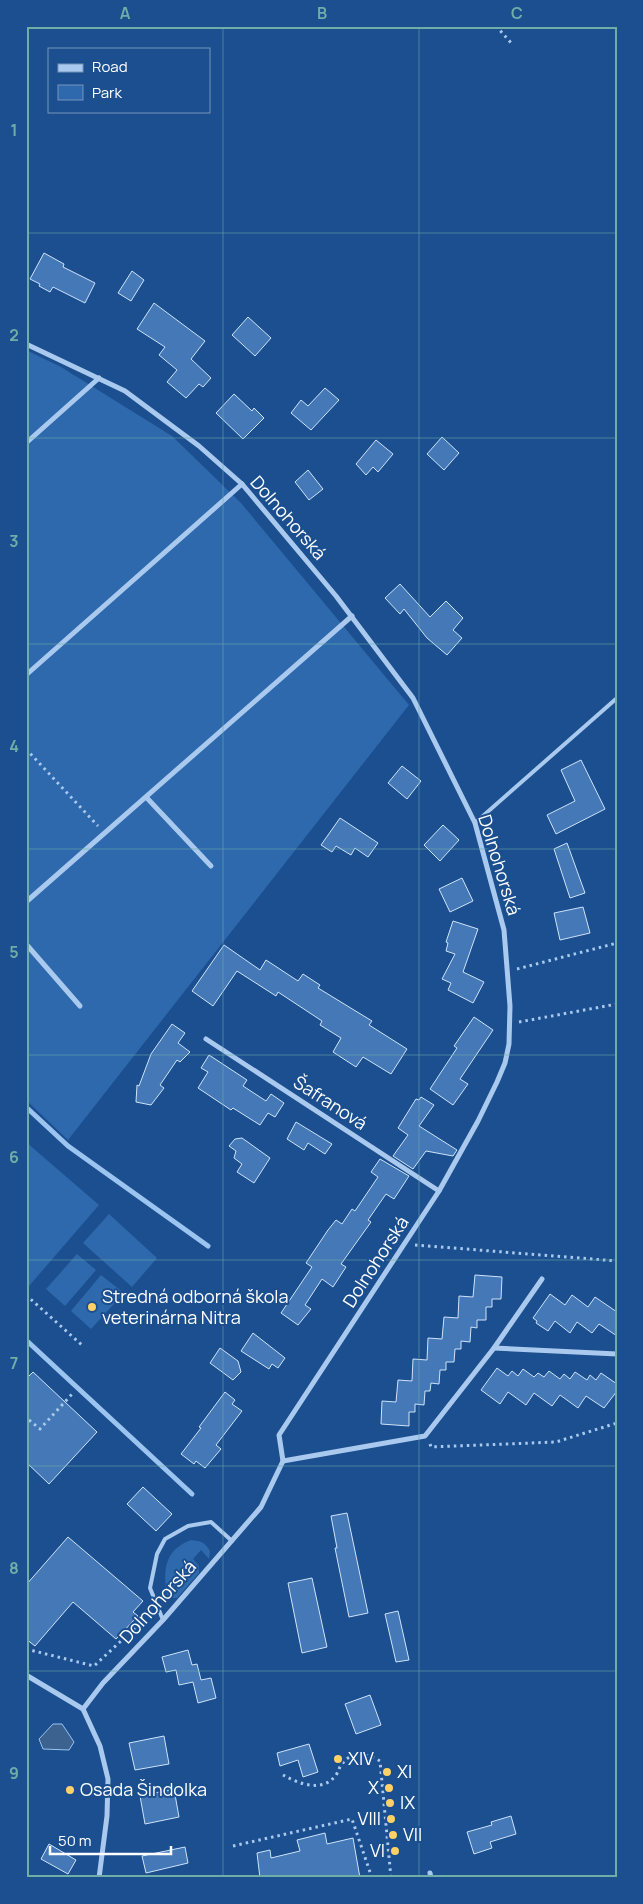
<svg xmlns="http://www.w3.org/2000/svg" width="643" height="1904" viewBox="0 0 643 1904" font-family="Manrope,sans-serif">
<style>
.green{fill:#2e69ad}
.water{fill:#3c6290;stroke:#9cc4f0}
.lines{fill:none;stroke-linecap:round;stroke-linejoin:round}
.stream{stroke:#9cc4f0;stroke-width:5}
.building{fill:#4478b7;stroke:#cfe3fa}
.path{stroke:#a9c9ee;stroke-width:3;stroke-dasharray:2.5 4;stroke-linecap:butt}
.service{stroke:#a9c9ee;stroke-width:4}
.minor{stroke:#a9c9ee;stroke-width:5}
.grid{fill:none;stroke:#6fada8;stroke-width:1;stroke-opacity:0.55}
.poi-dot{fill:#ffd166;stroke:#1b4f8f;stroke-width:2}
.labels{text-anchor:middle;stroke-width:4;stroke-linejoin:round;paint-order:stroke}
.street-label{font-size:18px;fill:#fff;stroke:#1b4f8f}
.poi-label{font-size:18px;fill:#fff;stroke:#1b4f8f;text-anchor:start}
.neatline{fill:none;stroke:#6fada8;stroke-width:2}
.grid-label{font-size:16px;text-anchor:middle;font-weight:bold;fill:#6fada8}
</style>
<rect width="100%" height="100%" fill="#1b4f8f"/>
<!-- green -->
<g class="green">
<path d="M26,350L61,367L172,436L241,503L409,705L68,1140L26,1100Z"/>
<path d="M26,1142L99,1205L29,1286L26,1283Z"/>
<path d="M109,1214L157,1258L132,1287L83,1243Z"/>
<path d="M77,1254L96,1270L65,1306L46,1289Z"/>
<path d="M101,1275L124,1293L91,1329L71,1311Z"/>
<path d="M191,1540C201,1541 205,1542 210,1551L209,1559L201,1550L193,1559L199,1566V1573L177,1598H173L167,1595C163,1570 164,1550 191,1540Z"/>
</g>
<!-- water -->
<path class="water" d="M53,1724H62L74,1742L69,1750L43,1749L39,1739Z"/>
<g class="lines">
<!-- stream -->
<g class="stream">
<path d="M26,1107L68,1146L208,1246"/>
<path d="M26,1340L192,1494"/>
</g>
</g>
<!-- building -->
<g class="building">
<path d="M44,253L64,264L63,267L95,283L85,303L53,287L50,292L39,286L40,284L30,279Z"/>
<path d="M132,271L144,280L131,301L118,293Z"/>
<path d="M154,303L205,341L191,359L211,378L203,387L199,384L186,398L167,382L177,370L159,355L165,347L137,329Z"/>
<path d="M248,317L271,338L255,356L232,335Z"/>
<path d="M325,388L339,400L311,430L291,413L301,400L308,406Z"/>
<path d="M234,394L252,411L254,408L264,418L243,439L216,413Z"/>
<path d="M442,437L459,453L444,470L427,454Z"/>
<path d="M376,440L393,454L378,472L373,467L366,475L356,464Z"/>
<path d="M308,470L323,489L309,500L295,482Z"/>
<path d="M400,584L430,617L446,601L463,618L453,630L462,638L447,655L427,638L404,609L400,614L385,598Z"/>
<path d="M581,760L605,809L556,834L547,815L575,801L561,770Z"/>
<path d="M402,766L421,781L407,799L388,783Z"/>
<path d="M340,818L378,843L368,857L355,848L351,855L336,846L332,852L321,845Z"/>
<path d="M443,825L459,840L440,861L424,845Z"/>
<path d="M567,843L585,893L570,898L554,849Z"/>
<path d="M462,878L473,901L450,912L439,889Z"/>
<path d="M583,907L590,933L560,940L554,913Z"/>
<path d="M453,921L478,929L463,972L484,982L473,1003L448,990L451,983L442,979L455,954L446,951L448,943L446,942Z"/>
<path d="M224,945L260,970L266,960L298,981L303,974L320,985L318,988L372,1021L369,1025L407,1049L391,1074L363,1057L356,1067L333,1052L341,1038L320,1025L322,1021L278,992L276,996L237,971L213,1006L192,991Z"/>
<path d="M474,1017L493,1030L460,1079L468,1084L453,1105L430,1089L457,1048L454,1046Z"/>
<path d="M172,1024L185,1033L178,1043L190,1052L180,1062L177,1060L160,1085L164,1088L151,1105L136,1102L137,1085L139,1086L151,1054Z"/>
<path d="M209,1055L247,1080L243,1086L266,1101L271,1094L284,1103L275,1117L268,1113L260,1125L233,1108L231,1110L198,1088L208,1072L201,1068Z"/>
<path d="M421,1097L434,1105L419,1126L457,1150L453,1156L426,1151L413,1169L393,1156L408,1135L398,1128L416,1099L419,1100Z"/>
<path d="M296,1122L332,1144L325,1154L308,1143L304,1150L287,1139Z"/>
<path d="M242,1138L270,1158L254,1183L237,1172L242,1164L234,1158L236,1151L229,1146L235,1139Z"/>
<path d="M380,1159L409,1176L394,1199L386,1194L368,1220L371,1222L341,1264L346,1267L333,1287L322,1279L305,1305L311,1309L298,1325L281,1313L312,1267L306,1263L328,1230L336,1220L342,1224L352,1209L355,1211L378,1177L371,1172Z"/>
<path d="M475,1275L502,1277L501,1299H492V1307H486V1320H477V1328L471,1327L470,1342L461,1341V1349H455L454,1362H446V1370H440L439,1384L431,1383L430,1391H425L424,1405L415,1404V1412H409V1426L381,1424L382,1401L396,1402L398,1380L412,1381L413,1359L427,1360L428,1338L442,1339L444,1317L458,1318L459,1296L473,1297Z"/>
<path d="M550,1294L565,1305L572,1295L588,1307L595,1297L617,1312V1336L599,1324L592,1333L577,1322L570,1333L555,1321L548,1331L536,1323L537,1321L533,1318Z"/>
<path d="M253,1333L285,1358L278,1368L272,1364L269,1369L241,1351Z"/>
<path d="M220,1348L238,1361L241,1372L233,1380L210,1363Z"/>
<path d="M497,1368L508,1376L512,1371L518,1376L523,1369L534,1377L538,1373L544,1377L549,1371L560,1379L564,1374L570,1379L575,1372L587,1380L590,1375L596,1380L601,1373L617,1384V1391L604,1408L586,1396L578,1408L560,1395L552,1406L534,1393L526,1405L508,1392L500,1404L481,1390Z"/>
<path d="M33,1372L97,1432L49,1484L26,1462V1379Z"/>
<path d="M225,1392L235,1400L232,1404L242,1411L216,1445L221,1449L205,1468L196,1461L194,1464L181,1454L201,1428L199,1427Z"/>
<path d="M143,1487L172,1514L156,1531L127,1504Z"/>
<path d="M347,1513L368,1613L349,1617L335,1548H337L331,1516Z"/>
<path d="M68,1537L143,1601L133,1612L138,1616L116,1639L73,1602L35,1646L26,1639V1585Z"/>
<path d="M312,1578L327,1647L302,1653L288,1583Z"/>
<path d="M398,1611L409,1660L396,1662L385,1614Z"/>
<path d="M188,1650L192,1665L197,1664L201,1680L211,1678L216,1698L198,1703L193,1682L179,1685L176,1670L166,1672L162,1657Z"/>
<path d="M370,1695L381,1725L356,1734L345,1704Z"/>
<path d="M164,1736L169,1764L135,1770L129,1743Z"/>
<path d="M309,1744L318,1772L303,1777L298,1760L280,1766L277,1753Z"/>
<path d="M174,1789L179,1817L145,1824L140,1796Z"/>
<path d="M511,1816L516,1834L490,1842L492,1848L474,1854L467,1832L492,1825L491,1822Z"/>
<path d="M325,1833L327,1844L353,1838L360,1878H260L257,1853L270,1850L271,1858L300,1851L297,1840Z"/>
<path d="M49,1844L76,1860L68,1874L41,1859Z"/>
<path d="M185,1847L188,1863L146,1873L142,1856Z"/>
</g>
<g class="lines">
<!-- path -->
<g class="path">
<path d="M496,26L513,45"/>
<path d="M26,749L98,826"/>
<path d="M517,969L617,943"/>
<path d="M519,1022L617,1004"/>
<path d="M415,1245L617,1261"/>
<path d="M26,1295L83,1346"/>
<path d="M29,1420L40,1429L73,1393"/>
<path d="M430,1444L431,1447L556,1442L617,1423"/>
<path d="M26,1649L94,1666L149,1615V1611"/>
<path d="M283,1775C299,1784 323,1793 336,1775C339,1771 339,1767 342,1764C352,1750 368,1754 380,1761L391,1878"/>
<path d="M233,1846L352,1819L372,1878"/>
</g>
<!-- service -->
<g class="service">
<path d="M475,823L617,698"/>
<path d="M163,1620L150,1588L157,1554L165,1539L188,1526L211,1522L232,1541"/>
</g>
<!-- minor -->
<g class="minor">
<path d="M26,344L125,391L199,446L242,484L336,596L413,698L475,823L504,930L510,1006L509,1044L505,1063L497,1082L478,1121L439,1191L279,1435L283,1461L261,1507L163,1620L103,1683L83,1709"/>
<path d="M26,443L99,378"/>
<path d="M26,675L242,484"/>
<path d="M146,797L211,866"/>
<path d="M26,902L352,616"/>
<path d="M26,944L80,1006"/>
<path d="M206,1039L439,1191"/>
<path d="M494,1348L617,1354"/>
<path d="M283,1461L425,1436L494,1348L542,1279"/>
<path d="M26,1675L83,1709L100,1746L108,1779L107,1816L99,1878"/>
<path d="M430,1873L431,1878"/>
</g>
</g>
<!-- grid -->
<path class="grid" d="M223,26V1878M419,26V1878M26,233H617M26,438H617M26,644H617M26,849H617M26,1055H617M26,1260H617M26,1466H617M26,1671H617"/>
<!-- markers -->
<g class="poi-dot">
<circle cx="92" cy="1307" r="5"/>
<circle cx="338" cy="1759" r="5"/>
<circle cx="387" cy="1772" r="5"/>
<circle cx="389" cy="1788" r="5"/>
<circle cx="70" cy="1790" r="5"/>
<circle cx="390" cy="1803" r="5"/>
<circle cx="391" cy="1819" r="5"/>
<circle cx="393" cy="1835" r="5"/>
<circle cx="395" cy="1851" r="5"/>
</g>
<g class="labels">
<!-- street labels -->
<g class="street-label">
<text transform="translate(288 518) rotate(49)" y="6">Dolnohorská</text>
<text transform="translate(499 865) rotate(73)" y="6">Dolnohorská</text>
<text transform="translate(330 1103) rotate(33)" y="6">Šafranová</text>
<text transform="translate(376 1262) rotate(-57)" y="6">Dolnohorská</text>
<text transform="translate(158 1602) rotate(-48)" y="6">Dolnohorská</text>
</g>
<!-- poi labels -->
<g class="poi-label">
<text x="102" y="1303">Stredná odborná škola<tspan x="102" dy="21">veterinárna Nitra</tspan></text>
<text x="348" y="1765">XIV</text>
<text x="397" y="1778">XI</text>
<text x="379" y="1794" text-anchor="end">X</text>
<text x="80" y="1796">Osada Šindolka</text>
<text x="400" y="1809">IX</text>
<text x="381" y="1825" text-anchor="end">VIII</text>
<text x="403" y="1841">VII</text>
<text x="385" y="1857" text-anchor="end">VI</text>
</g>
</g>
<!-- border -->
<rect width="643" height="1904" fill="none" stroke="#1b4f8f" stroke-width="55"/>
<!-- legend -->
<rect x="48" y="48" width="162" height="65" fill="#1b4f8f" stroke="#7695bc"/>
<rect x="58" y="64" width="25" height="8" fill="#a9c9ee" stroke="#7695bc"/>
<text x="92" y="72" font-size="15" fill="#ffffff">Road</text>
<rect x="58" y="85" width="25" height="15" fill="#2e69ad" stroke="#7695bc"/>
<text x="92" y="98" font-size="15" fill="#ffffff">Park</text>
<!-- scale -->
<path d="M50 1846v8h121v-8" fill="none" stroke="#ffffff" stroke-width="2.5"/>
<text x="58" y="1846" font-size="15" fill="#ffffff" stroke="#1b4f8f" stroke-width="4" paint-order="stroke">50 m</text>
<rect x="28" y="28" width="588" height="1848" class="neatline"/>
<g class="grid-label">
<text x="125" y="19">A</text>
<text x="322" y="19">B</text>
<text x="517" y="19">C</text>
<text x="14" y="136">1</text>
<text x="14" y="341">2</text>
<text x="14" y="547">3</text>
<text x="14" y="752">4</text>
<text x="14" y="958">5</text>
<text x="14" y="1163">6</text>
<text x="14" y="1369">7</text>
<text x="14" y="1574">8</text>
<text x="14" y="1779">9</text>
</g>
</svg>
